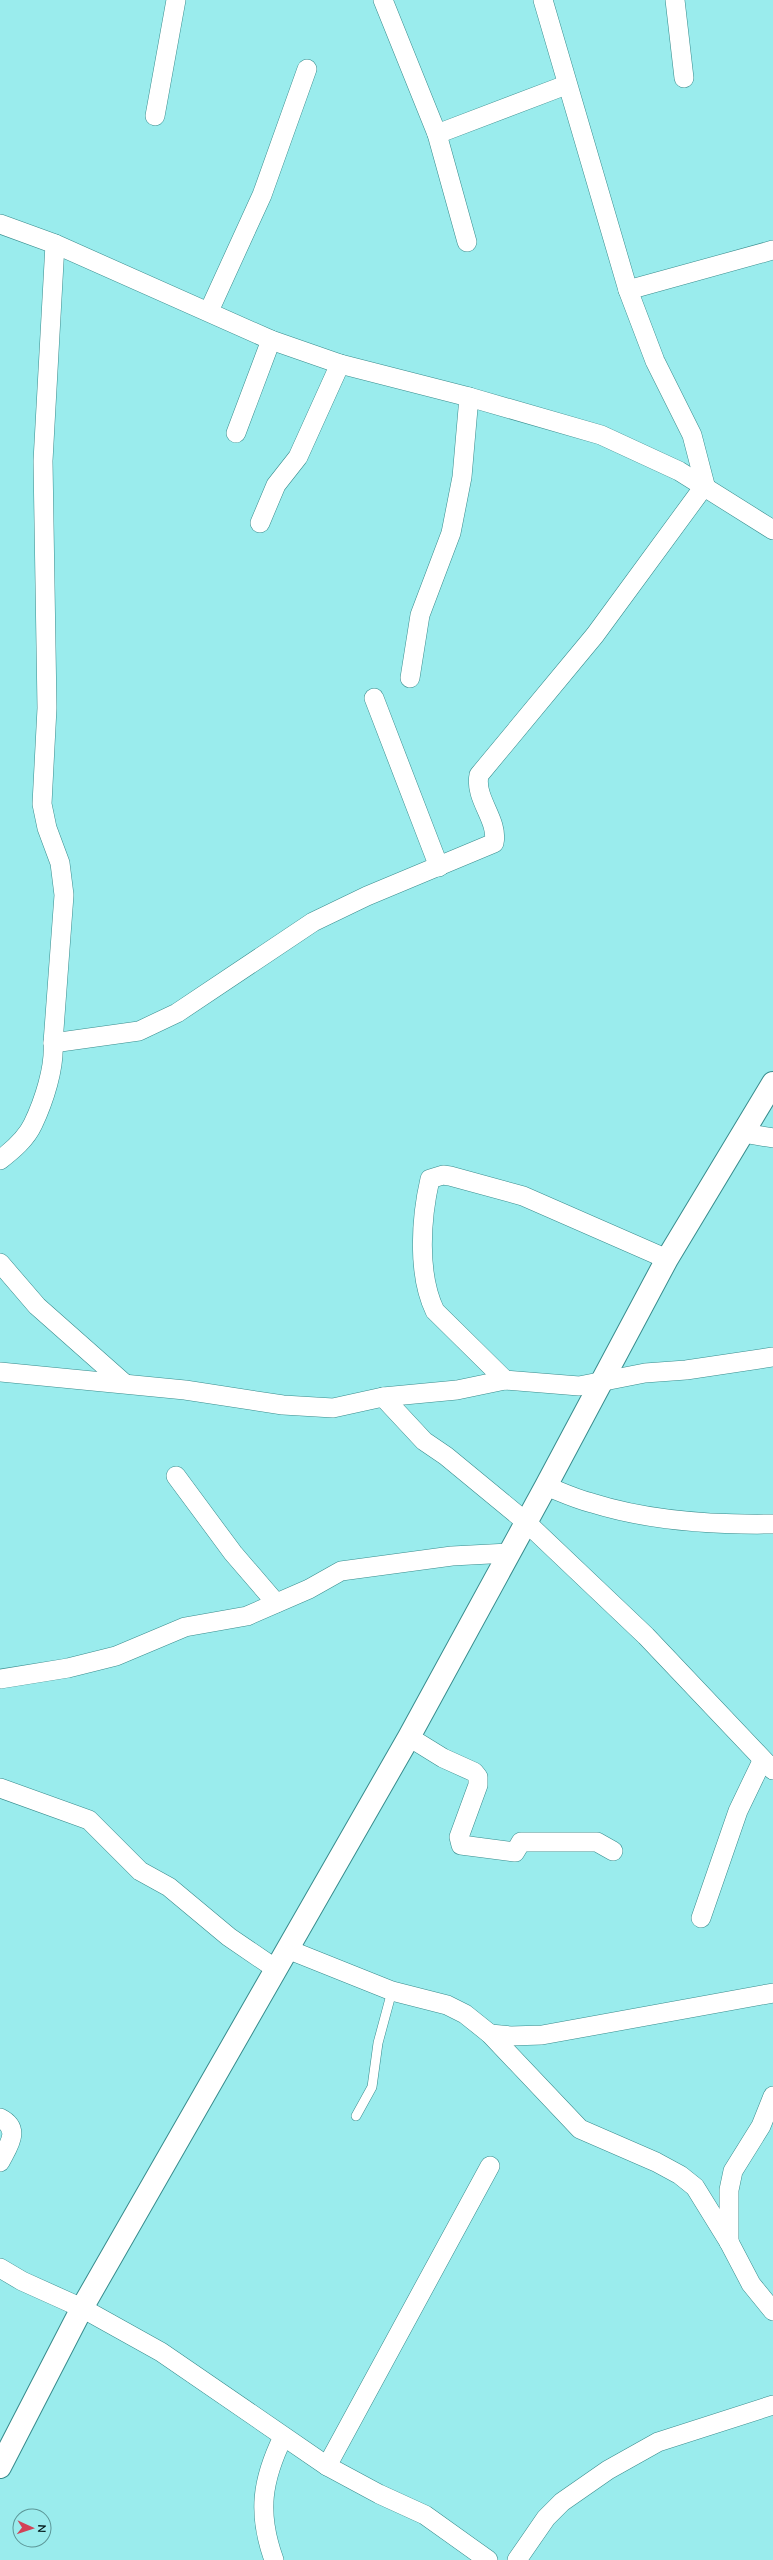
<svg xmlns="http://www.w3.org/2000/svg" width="773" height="2560" viewBox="0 0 773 2560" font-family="Mulish,sans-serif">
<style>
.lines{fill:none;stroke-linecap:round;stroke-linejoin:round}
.lane-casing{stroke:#388c8d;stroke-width:10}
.street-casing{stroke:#388c8d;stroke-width:20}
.secondary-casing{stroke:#388c8d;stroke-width:24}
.lane{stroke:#fff;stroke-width:9}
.street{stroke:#fff;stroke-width:19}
.secondary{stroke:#fff;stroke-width:22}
</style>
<rect width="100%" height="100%" fill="#9aeced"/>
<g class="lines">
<!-- lane casing -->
<g class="lane-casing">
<path id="lane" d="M356,2116L372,2087L378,2043L392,1991"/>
</g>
<!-- street casing -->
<g class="street-casing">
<g id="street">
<path d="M383,0L437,134L467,242"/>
<path d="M675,0L684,78"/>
<path d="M155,116L176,0"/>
<path d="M437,134L566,85"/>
<path d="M0,224L55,244L271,340L340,364L469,397L601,435L679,471L773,530"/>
<path d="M628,290L773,250"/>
<path d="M209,311L262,195L307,69"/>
<path d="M236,433L271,340"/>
<path d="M260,523L276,485L298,457L340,364"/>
<path d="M410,678L420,615L451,533L462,477L469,397"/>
<path d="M374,698L439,867"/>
<path d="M53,1043L139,1031L177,1013L313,922L367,896L494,843C499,820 474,799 479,775L595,635L705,485L692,435L655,361L628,290L543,0"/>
<path d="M743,1133L773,1138"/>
<path d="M0,1160C13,1150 26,1139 33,1124C44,1101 55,1067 53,1043L64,895L60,863L47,828L42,804L47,708L43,461L55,244"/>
<path d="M0,1263L37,1306L124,1383"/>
<path d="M0,1372L185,1390L283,1405L333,1408L383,1397L457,1390L505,1380L579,1386L645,1373L686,1370L773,1357"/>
<path d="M505,1380L435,1311C417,1274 421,1218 430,1179L443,1175L450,1176L523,1196L667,1259"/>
<path d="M383,1397L424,1441L446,1456L526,1522L646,1636L773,1770"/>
<path d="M176,1476L233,1553L276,1603"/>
<path d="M546,1486C561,1492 576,1499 592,1503C649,1521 713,1525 773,1524"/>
<path d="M0,1679L68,1668L116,1656L185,1627L247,1616L309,1589L341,1571L452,1556L509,1553"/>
<path d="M409,1737L443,1758L474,1772L478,1777V1785L459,1837L461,1845L515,1852L521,1842H597L613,1851"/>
<path d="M0,1788L89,1820L140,1871L169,1887L229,1937L276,1969"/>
<path d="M701,1918L738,1811L762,1761"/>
<path d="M287,1949L392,1991L447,2005L465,2014L490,2034L580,2129L656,2162L680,2175L695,2187L729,2242L751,2284L773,2311"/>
<path d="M490,2034L511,2036L542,2035L773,1993"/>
<path d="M0,2118C22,2129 8,2146 0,2162"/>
<path d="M729,2242V2190L733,2171L761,2126L773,2096"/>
<path d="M0,2268L22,2281L82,2308L161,2352L327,2466L379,2494L425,2515L488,2560"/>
<path d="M327,2466L490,2166"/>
<path d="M274,2560C257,2513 262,2480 283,2437"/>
<path d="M517,2560L546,2518L562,2502L608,2470L658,2442L773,2405"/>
</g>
</g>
<!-- secondary casing -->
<g class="secondary-casing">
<path id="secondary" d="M0,2467L82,2308L409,1737L546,1486L667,1259L773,1083"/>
</g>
<!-- lane -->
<use href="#lane" class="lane"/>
<!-- street -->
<use href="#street" class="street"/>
<!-- secondary -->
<use href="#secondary" class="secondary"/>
</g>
<!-- north arrow -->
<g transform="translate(32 2528) rotate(93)"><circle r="19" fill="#9aeced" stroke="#5c9798"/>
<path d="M0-3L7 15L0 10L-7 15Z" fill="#d24257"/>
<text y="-6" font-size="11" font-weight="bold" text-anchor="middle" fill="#001718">N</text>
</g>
</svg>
